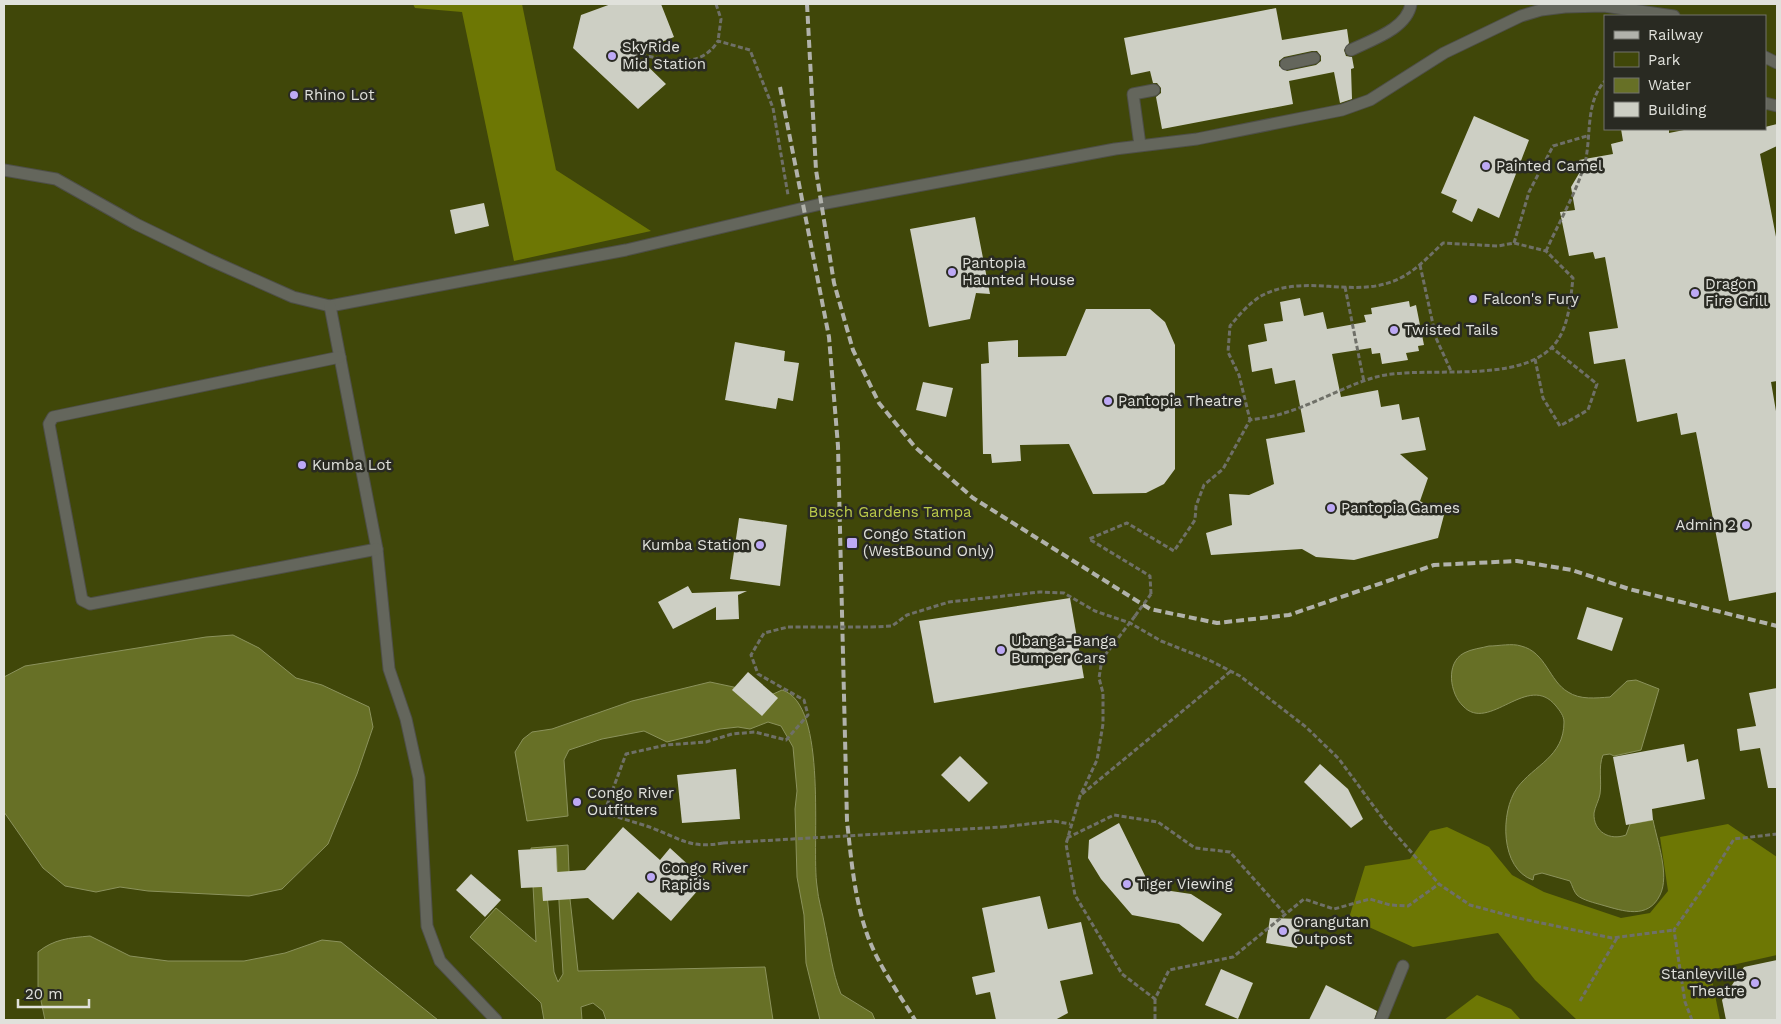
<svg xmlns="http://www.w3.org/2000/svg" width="1781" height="1024" viewBox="0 0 1781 1024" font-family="'Work Sans',sans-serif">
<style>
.green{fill:#404709;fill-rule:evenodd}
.forest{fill:#6d7704}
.water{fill:#677026;stroke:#8b925c;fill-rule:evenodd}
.building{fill:#cdcfc4;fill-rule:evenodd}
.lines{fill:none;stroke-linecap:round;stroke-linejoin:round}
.service-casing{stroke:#4e4f48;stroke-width:13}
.path{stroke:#6f7068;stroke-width:3;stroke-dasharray:5 2.5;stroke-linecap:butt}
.service{stroke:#64665c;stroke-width:11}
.rail{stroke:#b1b2ab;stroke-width:4;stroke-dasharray:8 4;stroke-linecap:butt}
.path-bridge{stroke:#6f7068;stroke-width:3;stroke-dasharray:5 2.5;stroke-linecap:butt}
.poi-dot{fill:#bda9f5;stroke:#292a22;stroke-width:2}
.labels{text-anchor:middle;stroke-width:5;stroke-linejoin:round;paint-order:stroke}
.poi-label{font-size:15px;fill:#e0e1db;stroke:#292a22;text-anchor:start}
.park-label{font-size:15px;fill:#bccb4a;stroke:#292a22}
</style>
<rect width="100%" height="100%" fill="#33342b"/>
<!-- green -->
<path class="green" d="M4,4H1777V1020H4ZM1605,16H1765V129H1605Z"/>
<!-- forest -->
<g class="forest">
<path d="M413,4H522L556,170L651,231L514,261L462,12L415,8Z"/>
<path d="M1728,824L1777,857V955L1710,970L1720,1020H1577L1535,980L1498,933L1413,947L1349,918L1365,866L1410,859L1430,831L1447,827L1489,847L1512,875L1544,892L1621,918L1650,913L1668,891L1660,837Z"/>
<path d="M1477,995L1511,1009L1521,1020H1444Z"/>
</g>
<!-- water -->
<g class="water">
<path d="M233,635L259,648L296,678L322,685L369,707L373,727L357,774L328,844L282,889L249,896L148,891L120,887L96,892L65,886L43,868L4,812V677L25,666L206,637Z"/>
<path d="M1489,646C1499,646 1512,643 1521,646C1546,652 1549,681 1568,692C1580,700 1596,698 1610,697L1627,681L1636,680L1659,689L1641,750L1614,756L1610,754L1603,755C1598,767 1602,781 1600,794C1599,800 1595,807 1594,813C1593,832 1610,841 1626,835L1630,824L1653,820C1657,841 1670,875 1660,895C1648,920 1623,911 1602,905C1595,903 1582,900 1577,895C1574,892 1572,885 1570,881L1542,873L1534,875L1533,880C1500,869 1500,812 1517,788C1534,765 1564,757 1564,722C1564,716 1560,711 1556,706C1528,671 1489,734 1463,706C1450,694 1445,663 1464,653C1471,649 1482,648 1489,646Z"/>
<path d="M710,682L771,695L782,690C829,704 811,846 817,886C818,900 823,914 825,927C830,950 832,972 841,994L872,1013L875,1020H820L806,963L804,915L797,877L795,809L797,791L793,747L781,726L768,722L750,729L738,727L720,729L667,742L644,731L602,739L569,750L564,760L568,816L527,821L515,752L523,739L532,732L552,729L632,701Z"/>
<path d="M568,845L570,899L578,971L765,967L773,1020H606L603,1011L593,1003L581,1007L582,1020H544L541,1003L536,998L470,937L496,908L536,942L531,848ZM556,848L563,974L558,982L554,972L543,849Z"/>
<path d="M90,936L130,956L168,961H244L285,953L322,940L341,942L438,1020H45L38,986V952C54,939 69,938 90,936Z"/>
</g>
<!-- building -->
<g class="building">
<path d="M611,4H661L674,37L634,53L666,84L638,109L573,48L581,15Z"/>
<path d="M1276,8L1282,40L1347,29L1349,43L1344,50L1346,56L1352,57L1354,68L1351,69L1352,99L1340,103L1334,72L1289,81L1293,104L1162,129L1156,97L1161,93V88L1157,83H1153L1150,71L1131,75L1124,38ZM1312,51H1317L1321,56V61L1316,65L1287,71L1279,66V61L1284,57Z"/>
<path d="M1474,116L1529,140L1499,218L1478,208L1472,222L1452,212L1457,200L1441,193Z"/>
<path d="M1777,124V146L1760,154L1777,242V381L1771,382L1777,417V592L1729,601L1696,432L1681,435L1677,413L1637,422L1625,359L1594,364L1589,332L1618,328L1605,257L1595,259L1593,252L1569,256L1560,212L1575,210L1571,187L1581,170L1579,160L1613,154L1611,144L1623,141L1621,129H1669V133L1689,129H1765V127Z"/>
<path d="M484,203L489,226L455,234L450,210Z"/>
<path d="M975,217L990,294L976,293L970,319L929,327L910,229Z"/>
<path d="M1300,298L1304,316L1323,312L1327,329L1366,322L1364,315L1372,314L1371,308L1409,301L1410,307L1416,305L1424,345L1418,346L1419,351L1406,353L1408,360L1382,364L1380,353L1372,354L1371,348L1332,354L1341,397L1378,390L1381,407L1399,404L1402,420L1419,417L1426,450L1400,454L1428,478L1420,501L1444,515L1438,538L1354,560L1316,557L1302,549L1211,555L1206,533L1232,525L1229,494L1249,495L1274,484L1266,439L1305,432L1295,380L1275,384L1272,368L1252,372L1248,345L1267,341L1264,324L1283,321L1280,302Z"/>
<path d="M1086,309H1150L1165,322L1175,345V469L1164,484L1146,493L1093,494L1069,444L1020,445L1021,461L992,463L991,454H983L981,364L989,363L988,342L1018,340V357L1066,356Z"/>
<path d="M735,342L785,351L784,361L799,363L793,401L778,398L776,409L725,400Z"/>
<path d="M923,382L953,388L946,417L916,410Z"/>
<path d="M739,518L787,525L780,586L730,579Z"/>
<path d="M688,586L692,593L747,591L738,595L739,619L716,620V607L673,629L658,602Z"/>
<path d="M1070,598L1084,678L934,703L919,621Z"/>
<path d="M1587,607L1623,618L1612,651L1577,639Z"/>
<path d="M748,672L778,698L762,716L732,690Z"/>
<path d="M1777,688V788H1768L1760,748L1740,751L1737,729L1756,726L1749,693Z"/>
<path d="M1684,744L1687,762L1698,759L1705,799L1652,809L1653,820L1626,825L1613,757Z"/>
<path d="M960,756L988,783L969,802L941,775Z"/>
<path d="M1320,764L1348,789L1363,819L1351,828L1304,782Z"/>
<path d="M736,769L740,819L682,823L677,775Z"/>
<path d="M1119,823L1151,888L1191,894L1222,914L1203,942L1179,924L1132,915L1101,879L1088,858L1089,840Z"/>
<path d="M623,827L660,860L670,848L706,881L671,921L638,892L613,920L588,898L543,901L542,887L521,888L518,850L556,848L557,872L585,870Z"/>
<path d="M471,874L501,900L485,917L456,890Z"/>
<path d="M1040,896L1048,929L1081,922L1093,974L1060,981L1068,1013L1055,1020H996L990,992L976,995L972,977L995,972L982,908Z"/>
<path d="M1270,918L1301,919L1297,948L1266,943Z"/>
<path d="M1777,960V1020H1726L1722,1000L1744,967Z"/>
<path d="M1221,969L1253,983L1238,1019L1205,1005Z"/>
<path d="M1326,985L1377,1011L1374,1020H1309Z"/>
</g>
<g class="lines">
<!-- service casing -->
<g class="service-casing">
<g id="service">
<path d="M1351,50C1371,40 1407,29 1411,4"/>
<path d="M1765,57L1777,63"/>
<path d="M1286,64L1314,58"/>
<path d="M1765,103L1777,106"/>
<path d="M1140,145L1133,94L1154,90"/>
<path d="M4,170L56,179L136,224L210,260L293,297L330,306L626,250L821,204L1115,149L1197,139L1342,110L1370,100L1444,53L1521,16L1541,10L1565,7L1604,6L1674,16"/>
<path d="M330,306L377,549L389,669L406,719L419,778L427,926L440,961L496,1020"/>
<path d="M340,357L53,417L49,424L82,600L90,604L377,549"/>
<path d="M1381,1020L1403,966"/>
</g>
</g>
<!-- path -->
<g class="path">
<path d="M716,4L721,19L718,41"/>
<path d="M634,53C663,59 699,72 718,41L750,50L773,108L788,195"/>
<path d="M1514,243L1529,192L1553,146L1587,136"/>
<path d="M1546,251C1558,224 1580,186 1586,158C1591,132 1586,101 1605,81"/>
<path d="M1420,265L1436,338L1451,371"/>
<path d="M1345,287L1364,382"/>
<path d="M1535,359L1543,398L1560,426L1588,410L1597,384L1551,347"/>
<path d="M1151,594L1150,576L1089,539L1127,523L1174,551L1195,520L1196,506L1204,485L1223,469L1250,420C1261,418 1273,417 1284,413C1315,404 1344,386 1376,377C1427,363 1539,391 1563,330C1570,313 1571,295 1573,278L1546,251L1514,243L1498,246L1443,243C1427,258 1412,275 1391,282C1350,297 1304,274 1263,295C1251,301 1239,315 1230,326L1228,352L1239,375L1250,420"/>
<path d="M1135,616L1102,659L1099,678L1103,693V724L1097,760L1080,796L1066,844L1075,895L1122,974L1155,999L1169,970L1233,957L1304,899L1334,909L1370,899L1390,905L1408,906L1439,884"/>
<path d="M871,627L892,626L907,615L949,602L1040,592L1064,593L1095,611L1130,623L1161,641L1209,660L1240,676L1306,727L1339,759L1386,823L1439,884L1470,905L1518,918L1612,938L1674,930"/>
<path d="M1082,794L1231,671"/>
<path d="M1002,827L1054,821L1070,824"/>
<path d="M1067,838L1114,815L1158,822L1195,848L1230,852L1284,913"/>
<path d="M723,843C690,849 681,839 652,828C639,823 625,820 612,815L607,805L626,754L666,745L706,742L732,734L755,732L786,740L808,715L804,700L758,674L751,655L764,633L788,627"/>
<path d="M1155,999V1020"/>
<path d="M1580,1001L1617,938"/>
<path d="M1692,1020L1685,1002L1674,930L1708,881L1734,839L1777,834"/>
</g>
<!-- service -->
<use href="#service" class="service"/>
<!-- rail -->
<g class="rail">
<path d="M807,4L816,170L834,283L853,350L879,403L915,447L973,498L1150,609L1217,623L1289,615L1434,565L1517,561L1572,570L1629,589L1777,626"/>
<path d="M780,87L829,337L838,446L847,821C851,857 854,894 865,928C875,961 898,992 915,1020"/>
</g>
<!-- path-bridge -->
<g class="path-bridge">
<path d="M1135,616L1151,594"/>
<path d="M788,627H871"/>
<path d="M723,843L1002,827"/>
</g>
</g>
<!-- markers -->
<g class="poi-dot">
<circle cx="612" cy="56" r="5"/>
<circle cx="294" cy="95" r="5"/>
<circle cx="1486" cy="166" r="5"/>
<circle cx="952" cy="272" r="5"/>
<circle cx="1695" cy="293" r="5"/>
<circle cx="1473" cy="299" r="5"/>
<circle cx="1394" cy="330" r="5"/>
<circle cx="1108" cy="401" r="5"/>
<circle cx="302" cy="465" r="5"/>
<circle cx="1331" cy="508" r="5"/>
<circle cx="1746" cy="525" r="5"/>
<rect x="846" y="537" width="12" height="12" rx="2.5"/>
<circle cx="760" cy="545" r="5"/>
<circle cx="1001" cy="650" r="5"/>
<circle cx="577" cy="802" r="5"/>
<circle cx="651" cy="877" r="5"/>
<circle cx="1127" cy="884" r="5"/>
<circle cx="1283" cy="931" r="5"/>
<circle cx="1755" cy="983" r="5"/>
</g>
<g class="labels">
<!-- poi labels -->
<g class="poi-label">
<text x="622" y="52">SkyRide<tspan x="622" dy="17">Mid Station</tspan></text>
<text x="304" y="100">Rhino Lot</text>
<text x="1496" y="171">Painted Camel</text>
<text x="962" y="268">Pantopia<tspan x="962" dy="17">Haunted House</tspan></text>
<text x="1705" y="289">Dragon<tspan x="1705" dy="17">Fire Grill</tspan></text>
<text x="1483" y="304">Falcon's Fury</text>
<text x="1404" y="335">Twisted Tails</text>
<text x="1118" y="406">Pantopia Theatre</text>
<text x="312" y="470">Kumba Lot</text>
<text x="1341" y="513">Pantopia Games</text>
<text x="1736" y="530" text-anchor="end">Admin 2</text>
<text x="863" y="539">Congo Station<tspan x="863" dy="17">(WestBound Only)</tspan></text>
<text x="750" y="550" text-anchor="end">Kumba Station</text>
<text x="1011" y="646">Ubanga-Banga<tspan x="1011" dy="17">Bumper Cars</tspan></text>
<text x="587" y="798">Congo River<tspan x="587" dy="17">Outfitters</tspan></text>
<text x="661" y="873">Congo River<tspan x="661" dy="17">Rapids</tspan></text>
<text x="1137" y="889">Tiger Viewing</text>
<text x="1293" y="927">Orangutan<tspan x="1293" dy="17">Outpost</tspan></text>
<text x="1745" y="979" text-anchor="end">Stanleyville<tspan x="1745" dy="17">Theatre</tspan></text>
</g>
<!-- park labels -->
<g class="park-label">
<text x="890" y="517">Busch Gardens Tampa</text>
</g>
</g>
<!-- border -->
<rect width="1781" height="1024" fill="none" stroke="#e0e1db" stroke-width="10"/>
<!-- legend -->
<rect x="1604" y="15" width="162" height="115" fill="#292a22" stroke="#72736c"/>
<rect x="1614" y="31" width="25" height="8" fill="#b1b2ab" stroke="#72736c"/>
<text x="1648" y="40" font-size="15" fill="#e0e1db">Railway</text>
<rect x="1614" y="52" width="25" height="15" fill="#404709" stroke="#72736c"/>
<text x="1648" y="65" font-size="15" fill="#e0e1db">Park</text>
<rect x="1614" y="78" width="25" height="15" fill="#677026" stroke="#72736c"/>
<text x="1648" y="90" font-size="15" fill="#e0e1db">Water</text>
<rect x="1614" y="102" width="25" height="15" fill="#cdcfc4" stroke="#72736c"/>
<text x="1648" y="115" font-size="15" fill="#e0e1db">Building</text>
<!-- scale -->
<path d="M18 999v8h71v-8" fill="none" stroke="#e0e1db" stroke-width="2.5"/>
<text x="25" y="999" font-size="15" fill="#e0e1db" stroke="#292a22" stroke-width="4" paint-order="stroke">20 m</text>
</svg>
